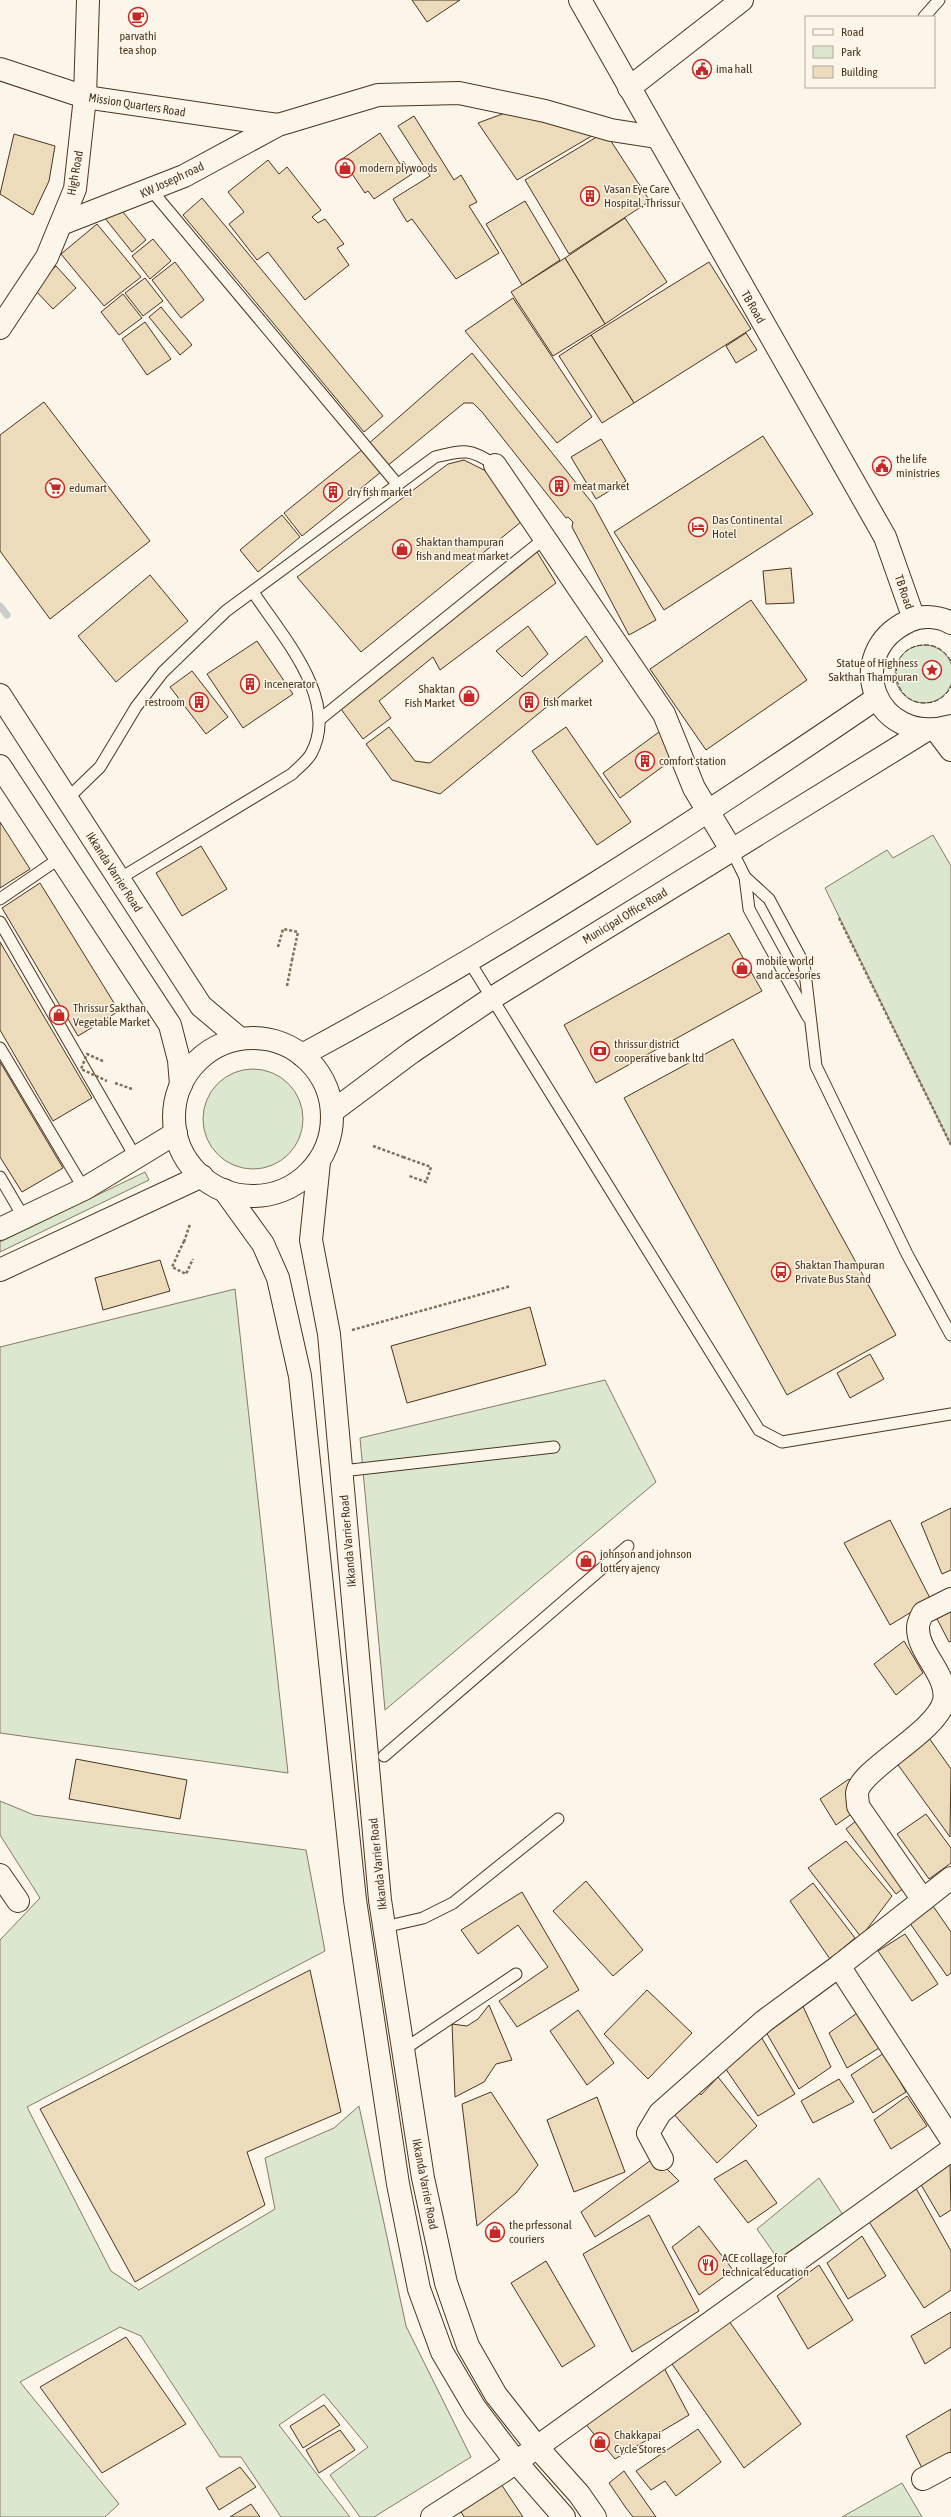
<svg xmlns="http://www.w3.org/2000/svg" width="951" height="2517" viewBox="0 0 951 2517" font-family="'Asap Condensed',sans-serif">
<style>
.green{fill:#dce7d0;stroke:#887966}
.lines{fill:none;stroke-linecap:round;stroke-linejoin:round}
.stream{stroke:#c9cecd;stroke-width:7}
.building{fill:#ecdcbc;stroke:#4a3520}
.service-casing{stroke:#4a3520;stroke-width:13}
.minor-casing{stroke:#4a3520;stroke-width:24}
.tertiary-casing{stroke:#4a3520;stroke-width:24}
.secondary-casing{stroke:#4a3520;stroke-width:24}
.primary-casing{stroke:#4a3520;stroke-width:24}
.path{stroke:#7f6f5c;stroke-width:2.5;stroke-dasharray:3 2;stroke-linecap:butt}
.service{stroke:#fbf6e9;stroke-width:11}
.minor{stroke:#fbf6e9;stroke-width:22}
.tertiary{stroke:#fbf6e9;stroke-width:22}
.secondary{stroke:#fbf6e9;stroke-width:22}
.primary{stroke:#fbf6e9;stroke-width:22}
.path-bridge{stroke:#7f6f5c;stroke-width:2.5;stroke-dasharray:3 2;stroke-linecap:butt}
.fence{stroke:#4a3520;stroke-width:1;stroke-dasharray:5 2;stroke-linecap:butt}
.labels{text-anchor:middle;stroke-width:3;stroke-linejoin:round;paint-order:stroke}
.poi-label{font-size:12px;fill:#4a3520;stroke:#fbf6e9;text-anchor:start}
.street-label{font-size:12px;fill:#4a3520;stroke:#fbf6e9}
</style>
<rect width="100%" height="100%" fill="#fbf6e9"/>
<!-- green -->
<g class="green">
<circle cx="924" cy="674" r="29"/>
<path d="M933,835L951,866V1145L825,888L887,850L893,858Z"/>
<circle cx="253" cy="1119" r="50"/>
<path d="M145,1172L149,1180L0,1252V1242Z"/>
<path d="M235,1289L288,1773L0,1733V1347Z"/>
<path d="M605,1380L656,1482L385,1710L360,1438Z"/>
<path d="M0,1801L34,1815L306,1850L325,1951L27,2107L111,2271L139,2290L275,2209L265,2158L334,2128L359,2106L406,2326L471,2457L374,2517H360L330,2475L368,2447L324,2394L279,2425L350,2517H281L241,2457H220L141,2336L120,2327L20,2382L119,2504L105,2517H0V1940L40,1898L0,1835Z"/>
<path d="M819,2178L843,2215L778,2259L757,2229Z"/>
<path d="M902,2483L922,2517H842Z"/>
</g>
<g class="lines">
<!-- stream -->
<path class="stream" d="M0,606L7,615"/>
</g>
<!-- building -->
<g class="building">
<path d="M412,0H460L427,22Z"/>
<path d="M505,113L595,134L517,180L478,123Z"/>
<path d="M414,116L454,180L461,175L477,202L469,206L499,253L456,279L412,219L407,222L393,199L430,176L398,126Z"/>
<path d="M605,132L650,201L569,254L525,180Z"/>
<path d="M380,133L400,164L403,161L412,174L374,199L368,191L365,193L342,159Z"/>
<path d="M14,134L55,146L49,181L33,215L0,194Z"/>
<path d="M268,160L279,174L287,167L321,210L312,217L318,223L325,219L344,244L337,248L349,265L305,300L268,252L257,260L229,224L244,212L228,192Z"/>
<path d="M202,198L383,416L364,432L183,215Z"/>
<path d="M525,201L560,260L522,285L486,224Z"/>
<path d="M118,206L146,240L132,252L104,217Z"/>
<path d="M625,218L667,282L605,324L565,258Z"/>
<path d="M97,224L141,277L104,306L61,254Z"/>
<path d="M153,239L171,261L150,279L132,256Z"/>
<path d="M565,258L605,324L553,356L511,292Z"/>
<path d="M175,262L204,300L181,318L152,280Z"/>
<path d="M709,262L751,329L634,403L591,335Z"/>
<path d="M56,266L76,288L53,309L33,288Z"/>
<path d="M145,278L163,301L143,316L125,293Z"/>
<path d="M123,294L142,318L119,335L101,312Z"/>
<path d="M513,298L592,417L557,443L465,331Z"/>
<path d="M161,307L192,345L180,355L149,317Z"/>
<path d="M145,322L171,359L147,375L122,339Z"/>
<path d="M746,333L757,350L736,363L726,346Z"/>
<path d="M591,335L634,403L602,423L559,356Z"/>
<path d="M472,353L593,504L656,620L629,635L572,527L573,522L568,517L566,518L482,412L473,403H464L386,467L367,445Z"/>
<path d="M44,402L150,541L50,619L0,551V435Z"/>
<path d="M763,436L813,514L664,610L614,532Z"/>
<path d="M601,439L626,481L596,499L571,457Z"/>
<path d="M363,449L381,472L302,536L284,513Z"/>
<path d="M464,460L488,472L521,522L361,652L297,577L448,464Z"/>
<path d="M282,515L300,537L258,572L240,550Z"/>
<path d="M534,547L556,583L440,670L433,657L379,701L391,718L363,739L338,705Z"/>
<path d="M791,568L794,603L766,604L763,571Z"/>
<path d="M150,575L188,621L116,682L78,636Z"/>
<path d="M751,600L807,680L706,750L650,669Z"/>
<path d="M528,626L548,654L522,677L496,651Z"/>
<path d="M586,636L603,661L440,794L392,780L366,744L389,727L415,761L430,763Z"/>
<path d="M257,641L293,694L243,728L207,674Z"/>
<path d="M192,671L228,717L206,734L170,687Z"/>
<path d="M566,727L631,822L597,845L532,751Z"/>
<path d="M659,732L677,756L620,798L603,773Z"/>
<path d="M0,822L30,869L0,888Z"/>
<path d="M201,846L227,889L182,916L156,873Z"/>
<path d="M40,883L119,1011L78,1036L2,908Z"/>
<path d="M729,933L762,991L596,1083L564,1025Z"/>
<path d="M0,942L92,1098L53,1121L0,1030Z"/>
<path d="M733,1039L896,1335L787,1395L624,1098Z"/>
<path d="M0,1062L63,1168L22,1192L0,1157Z"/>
<path d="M160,1260L170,1291L103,1310L95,1278Z"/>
<path d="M530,1307L546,1365L407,1403L391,1346Z"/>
<path d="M870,1354L884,1379L850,1398L837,1373Z"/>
<path d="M951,1508V1570L942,1574L921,1523Z"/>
<path d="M890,1520L931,1600L890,1625L844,1543Z"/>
<path d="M951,1607V1641L949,1642L935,1615Z"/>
<path d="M904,1641L923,1673L896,1695L874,1664Z"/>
<path d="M929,1738L951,1769L950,1837L896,1762Z"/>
<path d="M76,1759L187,1780L180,1819L69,1799Z"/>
<path d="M849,1779L867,1803L836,1825L820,1799Z"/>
<path d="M926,1814L951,1848V1863L929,1879L897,1834Z"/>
<path d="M856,1821L908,1885L896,1894L846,1829Z"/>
<path d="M846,1841L892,1896L861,1937L808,1868Z"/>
<path d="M586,1881L643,1950L613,1976L553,1911Z"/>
<path d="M813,1883L855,1938L830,1959L790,1901Z"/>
<path d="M522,1892L579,1990L517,2027L499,2001L548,1967L518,1925L478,1954L461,1930Z"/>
<path d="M933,1906L951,1932V1973L947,1976L909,1922Z"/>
<path d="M905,1934L938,1984L912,2001L878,1951Z"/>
<path d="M310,1970L341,2112L247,2152L265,2205L135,2282L40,2109Z"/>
<path d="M647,1990L692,2033L648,2079L604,2034Z"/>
<path d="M801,2002L831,2067L799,2089L766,2032Z"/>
<path d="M489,2005L512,2060L496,2064L484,2082L455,2097L452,2024L467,2026L478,2019Z"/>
<path d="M578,2010L614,2063L587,2085L550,2031Z"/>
<path d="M860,2011L879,2048L847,2068L829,2033Z"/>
<path d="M760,2035L795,2094L758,2116L723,2065Z"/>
<path d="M884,2053L906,2092L873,2113L851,2075Z"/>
<path d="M718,2077L757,2126L717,2163L672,2112L696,2088L701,2095Z"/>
<path d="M839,2079L854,2102L813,2123L801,2101Z"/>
<path d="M491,2092L538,2165L516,2193L477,2226L462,2104Z"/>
<path d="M907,2096L927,2126L891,2149L874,2120Z"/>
<path d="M597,2097L625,2172L574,2192L547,2120Z"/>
<path d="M655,2157L679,2181L595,2237L581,2212Z"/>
<path d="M746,2160L777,2203L748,2223L714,2179Z"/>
<path d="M950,2163L951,2210L940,2217L920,2183Z"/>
<path d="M913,2183L951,2251V2290L924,2308L866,2217Z"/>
<path d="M649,2215L699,2311L632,2352L583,2254Z"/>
<path d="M699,2226L733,2270L699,2295L672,2247Z"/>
<path d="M862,2236L886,2276L848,2299L827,2263Z"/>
<path d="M546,2261L595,2346L562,2367L511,2283Z"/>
<path d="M819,2265L853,2320L808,2349L777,2296Z"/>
<path d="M951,2312V2347L925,2364L911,2336Z"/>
<path d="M729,2321L801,2424L744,2468L672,2364Z"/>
<path d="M126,2337L186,2424L102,2473L40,2387Z"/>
<path d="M662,2364L689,2415L615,2459L583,2421Z"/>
<path d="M324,2405L340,2425L303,2448L290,2426Z"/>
<path d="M951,2409V2453L922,2468L906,2436Z"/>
<path d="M698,2429L721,2462L676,2496L665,2481L651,2490L636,2471Z"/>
<path d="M340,2430L355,2450L319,2473L306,2450Z"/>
<path d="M240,2467L256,2487L219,2510L206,2488Z"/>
<path d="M624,2471L656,2517H633L626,2508L609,2483Z"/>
<path d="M499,2481L523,2517H464L459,2508Z"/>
<path d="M251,2504L260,2517H230Z"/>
</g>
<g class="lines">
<!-- service casing -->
<g class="service-casing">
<g id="service">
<path d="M924,17L939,0"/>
<path d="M152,191L398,485"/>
<path d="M319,720L545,538"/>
<path d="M67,799L100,767L136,707L163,672L226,611L435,457C464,450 470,448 495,465"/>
<path d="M732,851L745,877L769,899L804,964L816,1066L907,1254L951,1335"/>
<path d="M745,877L749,909L808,1017"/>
<path d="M119,879L292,774C298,768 307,761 311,754C341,700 281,635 253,592"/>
<path d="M0,899L60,858"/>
<path d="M0,922L136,1158"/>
<path d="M469,961L759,1430L782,1442L951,1414"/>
<path d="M0,1048L84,1189"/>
<path d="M0,1177L24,1218"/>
<path d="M342,1471L554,1447"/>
<path d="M384,1756L628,1546"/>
<path d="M384,1927L423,1918L453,1903L558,1819"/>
<path d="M403,2050L516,1974"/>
</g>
</g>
<!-- minor casing -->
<g class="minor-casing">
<g id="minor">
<path d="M629,88L742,0"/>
<path d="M495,465L664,714L694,788L732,851"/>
<path d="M0,1875L18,1901"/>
<path d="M951,1878L839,1966L951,2139"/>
<path d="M923,1900L858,1806C858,1802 857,1797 857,1793C860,1769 937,1732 944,1701C949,1675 917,1653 918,1627C918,1623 921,1617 923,1613L951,1599"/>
<path d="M662,2159L648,2133L660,2113L764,2021L839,1966"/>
<path d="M923,2479L951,2464"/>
<path d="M432,2517L502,2472L951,2150"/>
</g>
</g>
<!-- tertiary casing -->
<g class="tertiary-casing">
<g id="tertiary">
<path d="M0,69L85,97L278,125"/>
<path d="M61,224L184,176L278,125L378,95L459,93L545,111L611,130L656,137"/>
</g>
</g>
<!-- secondary casing -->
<g class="secondary-casing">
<g id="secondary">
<path d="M580,0L885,537L914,619"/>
<path d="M951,623C939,616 921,615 909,621C840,653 875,748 951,726"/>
<path d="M936,730L951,750"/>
<path d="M302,1055C501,948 691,825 877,698"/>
<path d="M333,1111L412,1052L492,998L925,731"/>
</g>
</g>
<!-- primary casing -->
<g class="primary-casing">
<g id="primary">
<path d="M0,328L47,257L75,189L85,97L88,0"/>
<path d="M0,695L201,1006L239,1038"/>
<path d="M0,766L170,1025L179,1060L181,1085"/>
<circle cx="253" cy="1117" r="79"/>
<path d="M319,1162L311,1240L329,1334L380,1900L423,2178L446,2283L468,2346L496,2395L537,2447L579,2494L595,2517"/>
<path d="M224,1190L263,1244L278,1278L300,1376L355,1900L398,2184L419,2289L442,2352L475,2408L516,2462L564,2517"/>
<path d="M0,1229L84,1189L176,1133"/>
<path d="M0,1270L202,1176"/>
</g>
</g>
<!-- path -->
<g class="path">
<path d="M839,918L951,1145"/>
<path d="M287,986L292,960"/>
<path d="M115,1083L132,1089"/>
<path d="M373,1146L403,1157"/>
<path d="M184,1242L190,1224"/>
<path d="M352,1330L511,1286"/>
</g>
<!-- service -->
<use href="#service" class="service"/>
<!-- minor -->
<use href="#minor" class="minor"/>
<!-- tertiary -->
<use href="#tertiary" class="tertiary"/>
<!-- secondary -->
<use href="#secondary" class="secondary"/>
<!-- primary -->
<use href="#primary" class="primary"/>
<!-- path-bridge -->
<g class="path-bridge">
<path d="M278,947L283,929L298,932L292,960"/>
<path d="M103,1061L87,1054L81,1069L107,1081"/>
<path d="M403,1157L431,1167L426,1182L409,1176"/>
<path d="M184,1241L172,1267L186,1274L193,1259"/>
</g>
<!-- fence -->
<path class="fence" d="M951,661C945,651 936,644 924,645C882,646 890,712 933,702C940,700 948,694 951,686"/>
</g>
<!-- icons -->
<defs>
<g id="cafe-ring" transform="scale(1)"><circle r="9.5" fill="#fbf6e9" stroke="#c62828" stroke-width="1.5"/><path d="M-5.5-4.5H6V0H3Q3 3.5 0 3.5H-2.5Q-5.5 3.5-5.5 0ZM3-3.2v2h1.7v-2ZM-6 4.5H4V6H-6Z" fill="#c62828"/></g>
<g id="civic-ring" transform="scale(1)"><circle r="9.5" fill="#fbf6e9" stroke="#c62828" stroke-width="1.5"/><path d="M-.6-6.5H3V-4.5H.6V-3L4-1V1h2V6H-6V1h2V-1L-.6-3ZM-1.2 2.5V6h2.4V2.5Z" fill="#c62828"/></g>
<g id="shop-ring" transform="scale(1)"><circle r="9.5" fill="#fbf6e9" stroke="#c62828" stroke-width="1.5"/><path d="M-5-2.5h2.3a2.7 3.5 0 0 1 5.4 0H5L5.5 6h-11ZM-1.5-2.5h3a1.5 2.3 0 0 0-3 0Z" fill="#c62828"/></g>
<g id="building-ring" transform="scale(1)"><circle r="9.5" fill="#fbf6e9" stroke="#c62828" stroke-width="1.5"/><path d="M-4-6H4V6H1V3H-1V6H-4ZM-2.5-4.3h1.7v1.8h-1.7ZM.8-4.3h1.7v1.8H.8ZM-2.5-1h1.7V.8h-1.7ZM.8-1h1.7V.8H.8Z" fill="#c62828"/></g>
<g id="supermarket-ring" transform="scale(1)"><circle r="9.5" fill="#fbf6e9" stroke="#c62828" stroke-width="1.5"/><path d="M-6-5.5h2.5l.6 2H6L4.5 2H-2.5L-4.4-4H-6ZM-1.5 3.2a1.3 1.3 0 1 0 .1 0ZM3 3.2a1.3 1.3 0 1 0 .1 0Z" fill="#c62828"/></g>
<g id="hotel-ring" transform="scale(1)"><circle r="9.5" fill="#fbf6e9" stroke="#c62828" stroke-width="1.5"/><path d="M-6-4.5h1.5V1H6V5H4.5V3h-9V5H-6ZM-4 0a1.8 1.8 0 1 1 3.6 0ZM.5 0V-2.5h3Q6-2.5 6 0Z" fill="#c62828"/></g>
<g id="sight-ring" transform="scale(1)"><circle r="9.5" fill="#fbf6e9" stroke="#c62828" stroke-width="1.5"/><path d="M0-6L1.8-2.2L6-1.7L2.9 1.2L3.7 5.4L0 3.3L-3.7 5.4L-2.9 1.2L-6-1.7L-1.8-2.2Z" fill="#c62828"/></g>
<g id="bank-ring" transform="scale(1)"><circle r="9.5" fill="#fbf6e9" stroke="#c62828" stroke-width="1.5"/><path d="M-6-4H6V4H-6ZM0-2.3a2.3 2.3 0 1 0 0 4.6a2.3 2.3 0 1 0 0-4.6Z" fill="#c62828"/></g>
<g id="bus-ring" transform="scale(1)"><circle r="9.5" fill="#fbf6e9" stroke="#c62828" stroke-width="1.5"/><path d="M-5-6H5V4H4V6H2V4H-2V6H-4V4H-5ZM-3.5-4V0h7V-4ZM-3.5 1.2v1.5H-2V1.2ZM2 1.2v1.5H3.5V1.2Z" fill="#c62828"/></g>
<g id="restaurant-ring" transform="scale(1)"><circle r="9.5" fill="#fbf6e9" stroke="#c62828" stroke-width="1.5"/><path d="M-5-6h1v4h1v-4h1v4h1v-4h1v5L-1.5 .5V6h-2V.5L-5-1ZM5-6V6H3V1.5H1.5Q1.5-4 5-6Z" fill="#c62828"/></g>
</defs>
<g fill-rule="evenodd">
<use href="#cafe-ring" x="138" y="17"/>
<use href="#civic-ring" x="702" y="69"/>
<use href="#shop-ring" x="345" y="168"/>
<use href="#building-ring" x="590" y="196"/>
<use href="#civic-ring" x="882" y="466"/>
<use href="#building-ring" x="559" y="486"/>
<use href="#supermarket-ring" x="55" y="488"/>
<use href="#building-ring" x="333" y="492"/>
<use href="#hotel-ring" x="698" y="527"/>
<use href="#shop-ring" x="402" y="549"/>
<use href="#sight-ring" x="932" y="670"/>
<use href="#building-ring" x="250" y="684"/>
<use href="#shop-ring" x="469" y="696"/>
<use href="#building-ring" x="199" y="702"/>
<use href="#building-ring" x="529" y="702"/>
<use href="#building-ring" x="645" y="761"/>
<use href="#shop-ring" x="742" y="968"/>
<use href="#shop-ring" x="59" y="1015"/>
<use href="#bank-ring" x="600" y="1051"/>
<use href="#bus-ring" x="781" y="1272"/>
<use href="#shop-ring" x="586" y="1561"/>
<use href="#shop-ring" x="495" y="2232"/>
<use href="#restaurant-ring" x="708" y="2265"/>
<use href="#shop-ring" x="600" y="2442"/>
</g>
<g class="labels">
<!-- poi labels -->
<g class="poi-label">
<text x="138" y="40" text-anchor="middle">parvathi<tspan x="138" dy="14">tea shop</tspan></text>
<text x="716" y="73">ima hall</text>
<text x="359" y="172">modern plywoods</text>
<text x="604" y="193">Vasan Eye Care<tspan x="604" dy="14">Hospital, Thrissur</tspan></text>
<text x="896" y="463">the life<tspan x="896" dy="14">ministries</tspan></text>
<text x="573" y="490">meat market</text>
<text x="69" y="492">edumart</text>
<text x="347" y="496">dry fish market</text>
<text x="712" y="524">Das Continental<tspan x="712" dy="14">Hotel</tspan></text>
<text x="416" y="546">Shaktan thampuran<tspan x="416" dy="14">fish and meat market</tspan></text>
<text x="918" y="667" text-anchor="end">Statue of Highness<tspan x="918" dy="14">Sakthan Thampuran</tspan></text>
<text x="264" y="688">incenerator</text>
<text x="455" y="693" text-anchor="end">Shaktan<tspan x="455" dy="14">Fish Market</tspan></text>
<text x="185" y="706" text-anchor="end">restroom</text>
<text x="543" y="706">fish market</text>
<text x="659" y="765">comfort station</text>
<text x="756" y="965">mobile world<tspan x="756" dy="14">and accesories</tspan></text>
<text x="73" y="1012">Thrissur Sakthan<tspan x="73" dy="14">Vegetable Market</tspan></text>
<text x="614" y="1048">thrissur district<tspan x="614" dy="14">cooperative bank ltd</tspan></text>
<text x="795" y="1269">Shaktan Thampuran<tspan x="795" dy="14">Private Bus Stand</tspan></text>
<text x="600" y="1558">johnson and johnson<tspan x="600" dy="14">lottery ajency</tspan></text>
<text x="509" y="2229">the prfessonal<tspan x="509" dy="14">couriers</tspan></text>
<text x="722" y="2262">ACE collage for<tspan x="722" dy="14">technical education</tspan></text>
<text x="614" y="2439">Chakkapai<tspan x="614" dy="14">Cycle Stores</tspan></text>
</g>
<!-- street labels -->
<g class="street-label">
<text transform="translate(137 105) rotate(9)" y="4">Mission Quarters Road</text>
<text transform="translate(75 173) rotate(-80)" y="4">High Road</text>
<text transform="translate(172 180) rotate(-25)" y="4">KW Joseph road</text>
<text transform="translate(753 307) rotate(60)" y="4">TB Road</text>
<text transform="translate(904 592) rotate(71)" y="4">TB Road</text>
<text transform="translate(114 872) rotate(57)" y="4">Ikkanda Varrier Road</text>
<text transform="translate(625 916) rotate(-31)" y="4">Municipal Office Road</text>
<text transform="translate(348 1541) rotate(-95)" y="4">Ikkanda Varrier Road</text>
<text transform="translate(378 1864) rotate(-96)" y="4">Ikkanda Varrier Road</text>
<text transform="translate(425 2184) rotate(79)" y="4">Ikkanda Varrier Road</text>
</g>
</g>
<!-- legend -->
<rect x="805" y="16" width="130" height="72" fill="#fbf6e9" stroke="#b4a999"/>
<rect x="813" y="29" width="20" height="6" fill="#fbf6e9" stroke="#b4a999"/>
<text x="841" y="36" font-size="12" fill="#4a3520">Road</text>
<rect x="813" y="46" width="20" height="12" fill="#dce7d0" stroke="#b4a999"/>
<text x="841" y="56" font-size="12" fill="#4a3520">Park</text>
<rect x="813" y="66" width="20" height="12" fill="#ecdcbc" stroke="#b4a999"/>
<text x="841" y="76" font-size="12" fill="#4a3520">Building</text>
</svg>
